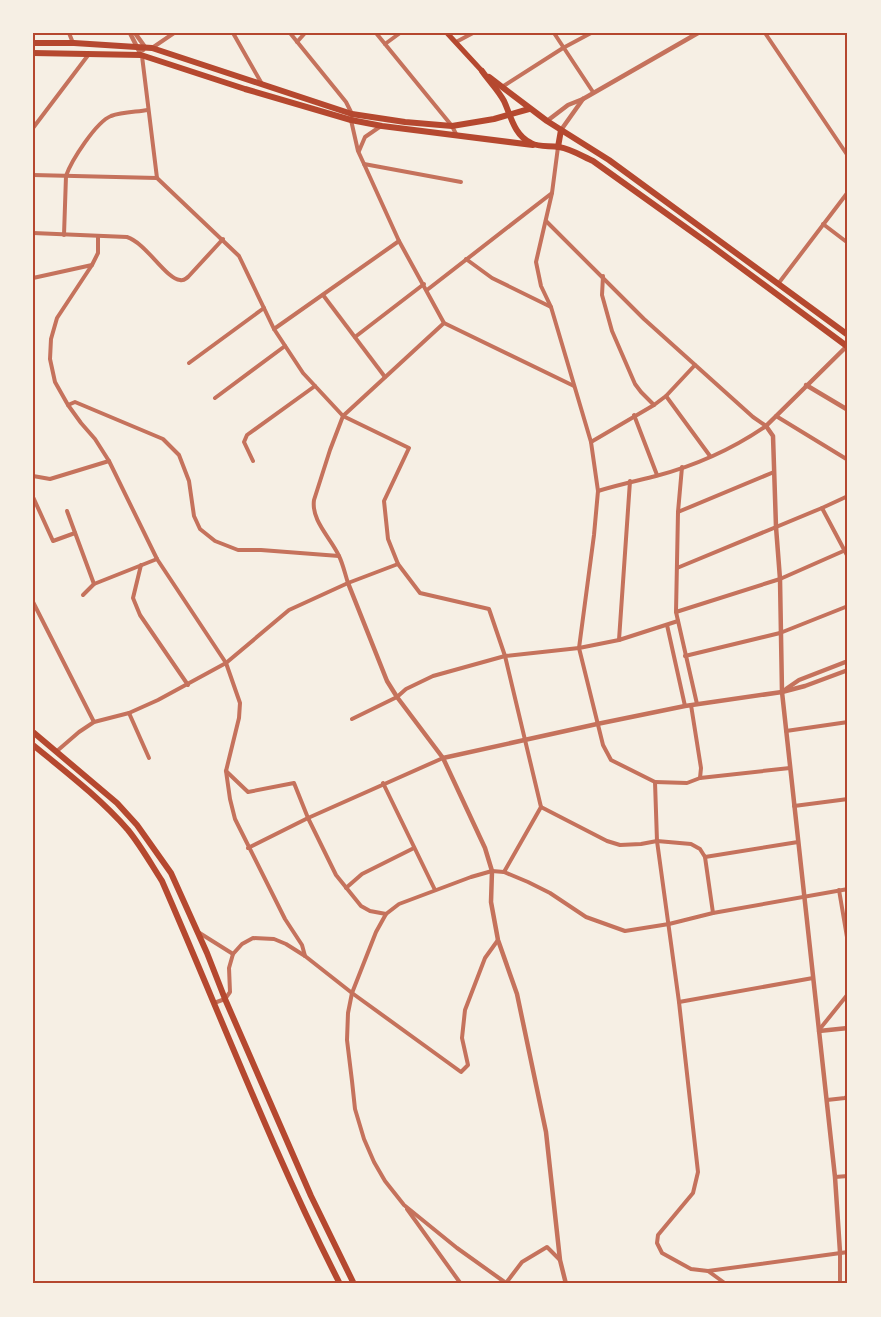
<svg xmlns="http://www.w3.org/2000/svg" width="881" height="1317" viewBox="0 0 881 1317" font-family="'Archivo Narrow',sans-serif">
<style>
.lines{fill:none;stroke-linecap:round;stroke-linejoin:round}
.minor{stroke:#c5725c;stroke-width:4}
.tertiary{stroke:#c5725c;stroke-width:4.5}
.secondary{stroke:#b5482f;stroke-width:5}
.primary{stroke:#b5482f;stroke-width:6}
.neatline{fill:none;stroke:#b5482f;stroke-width:2}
</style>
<rect width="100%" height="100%" fill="#f6efe4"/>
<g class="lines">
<!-- minor -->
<g class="minor">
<path d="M69,33L73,43"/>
<path d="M233,33L262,84"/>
<path d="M290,33L346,102L352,114L351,120L358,151L364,164L399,241L444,323L574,386"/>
<path d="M376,33L452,126L456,134"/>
<path d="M554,33L593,92"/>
<path d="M765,33L848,156"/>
<path d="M297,42L305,33"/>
<path d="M456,42L473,33"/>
<path d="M385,44L400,33"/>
<path d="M152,48L174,33"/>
<path d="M142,56L157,178L239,256L274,329L303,373L343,416L409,448L384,501L388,539L398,564L420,593L489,609L505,656L541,807L504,872"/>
<path d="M502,87L563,48L591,33"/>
<path d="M33,128L89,54"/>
<path d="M359,151L365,137L381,126"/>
<path d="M364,164L461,182"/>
<path d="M33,175L157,178"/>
<path d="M546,221L644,319L753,417L766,426C734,448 694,466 656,476C636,481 617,485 598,491"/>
<path d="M823,224L848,243"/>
<path d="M33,233L127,237C146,243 166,279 180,280C184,281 185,279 188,277L223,239"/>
<path d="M64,235L66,176C71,161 96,122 111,116C122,112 136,112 148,110"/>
<path d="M466,259L492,278L551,307"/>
<path d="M92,265L57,318L51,339L50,359L55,382L68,405L81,423L95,439L109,461L157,559L226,663L240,703L239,718L226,771L230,799L235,819L285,919L302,945L305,956"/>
<path d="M603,276L602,295L612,331L635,384L641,392L654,405"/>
<path d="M33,278L92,265L98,253V237"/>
<path d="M778,284L848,192"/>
<path d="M427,290L552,193"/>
<path d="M323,295L385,377"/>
<path d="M274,329L399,241"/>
<path d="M355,337L424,284"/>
<path d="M189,363L264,308"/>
<path d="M666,396L710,456"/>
<path d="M215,398L285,346"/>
<path d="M68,405L75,402L163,439L179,455L189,481L194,516L200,529L215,541L238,550H261L339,556"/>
<path d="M634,415L657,475"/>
<path d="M776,416L848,460"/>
<path d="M591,442L654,405L666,396L695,365"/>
<path d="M253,461L244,442L247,435L315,386"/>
<path d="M682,467L678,512L676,612L697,704"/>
<path d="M33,476L50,479L109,461"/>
<path d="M33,497L53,541L75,533"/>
<path d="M822,508L848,557"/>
<path d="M67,511L94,584"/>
<path d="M678,512L774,472"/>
<path d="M141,565L133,598L140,615L188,685"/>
<path d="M677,568L822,508L848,496"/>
<path d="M348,583C345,574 343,564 339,556C331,538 311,521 314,500L330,450L343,416L444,323"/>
<path d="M83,595L94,584L157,559"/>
<path d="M33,602L94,722"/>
<path d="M676,612L780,579L848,549"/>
<path d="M678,621L619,640L579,648L603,745L611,760L655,782L657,841L679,1002L698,1172L693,1193L658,1235L657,1243L662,1253L691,1269L708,1271L848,1252"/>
<path d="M667,625L685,706"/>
<path d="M619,640L630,481"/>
<path d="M685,656L780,633L848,606"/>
<path d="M691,705L701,768L700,778"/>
<path d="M129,713L149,758"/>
<path d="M352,719L397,697L406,689L433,676L505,656L579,648L594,535L598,491L591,442L551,307L541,286L536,262L552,193L558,147"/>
<path d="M786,731L848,722"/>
<path d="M57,751L79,732L94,722L129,713L158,700L226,663L289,610L348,583L398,564"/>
<path d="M226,771L248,792L294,783L308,818L336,875L361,906L370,911L386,914"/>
<path d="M655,782L687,783L700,778L790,768"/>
<path d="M383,783L435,890"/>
<path d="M794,806L848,799"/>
<path d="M541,807L607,841L620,845L641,844L657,841L691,844L700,849L705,857L798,842"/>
<path d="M248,848L308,818L443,758"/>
<path d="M705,857L713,913"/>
<path d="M346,888L362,874L414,848"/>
<path d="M839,890L848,943"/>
<path d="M198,932L233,954"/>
<path d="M679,1002L813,978"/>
<path d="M214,1003L225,999L230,992L229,968L233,954L242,944L253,938L274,939L286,944L305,956L352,993L461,1072L468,1065L462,1038L465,1010L485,958L498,940"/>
<path d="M819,1030L848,994"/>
<path d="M827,1100L845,1098L848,1096"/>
<path d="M835,1177L848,1176"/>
<path d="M407,1209L461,1284"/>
<path d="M840,1252V1284"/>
<path d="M708,1271L726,1284"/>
<path d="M506,1283L457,1248L404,1205L385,1181L374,1162L364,1139L355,1109L352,1081L347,1040L348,1013L352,993L376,932L386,914L399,904L471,877L492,871L504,872L528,882L550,893L586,917L625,931L669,924L713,913L848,889"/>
<path d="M506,1283L522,1262L547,1247L560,1260"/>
</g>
<!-- tertiary -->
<g class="tertiary">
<path d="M130,33L141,55"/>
<path d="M135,33L145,47L143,50"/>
<path d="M547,121L568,105L583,99L698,33"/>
<path d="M561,130L583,99"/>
<path d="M806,385L848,410"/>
<path d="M348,583L387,681L397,697L443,758L485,848L492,871L491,902L498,940L517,994L546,1132L560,1260L566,1284"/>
<path d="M786,689L799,680L848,661"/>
<path d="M443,758L597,724L685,706L782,692L805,686L848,670"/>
<path d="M819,1031L848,1028"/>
<path d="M840,1252L835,1177L782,692L780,579L776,527L773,436L766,426L847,346"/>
</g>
<!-- secondary -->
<path class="secondary" d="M447,33L482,71"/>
<!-- primary -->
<g class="primary">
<path d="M33,43H74L152,48L352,114L405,122L452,126L494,119L529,109"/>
<path d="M33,53L141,55L245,89L351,120L382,126L533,145"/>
<path d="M482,71C489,81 498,90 504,101C511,116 514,135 531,143C540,148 550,145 559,147C571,149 582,156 593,161L709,244L848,347"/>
<path d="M489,77L547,121L609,160L848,335"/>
<path d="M558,147L561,130"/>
<path d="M33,732L117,803L137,825L171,873L207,953L225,999L311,1196L354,1284"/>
<path d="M33,745C66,772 100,798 128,830C141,846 151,864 162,881C221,1016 273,1153 340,1284"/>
</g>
</g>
<!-- border -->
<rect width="881" height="1317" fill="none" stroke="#f6efe4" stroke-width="69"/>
<rect x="34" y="34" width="812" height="1248" class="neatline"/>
</svg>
